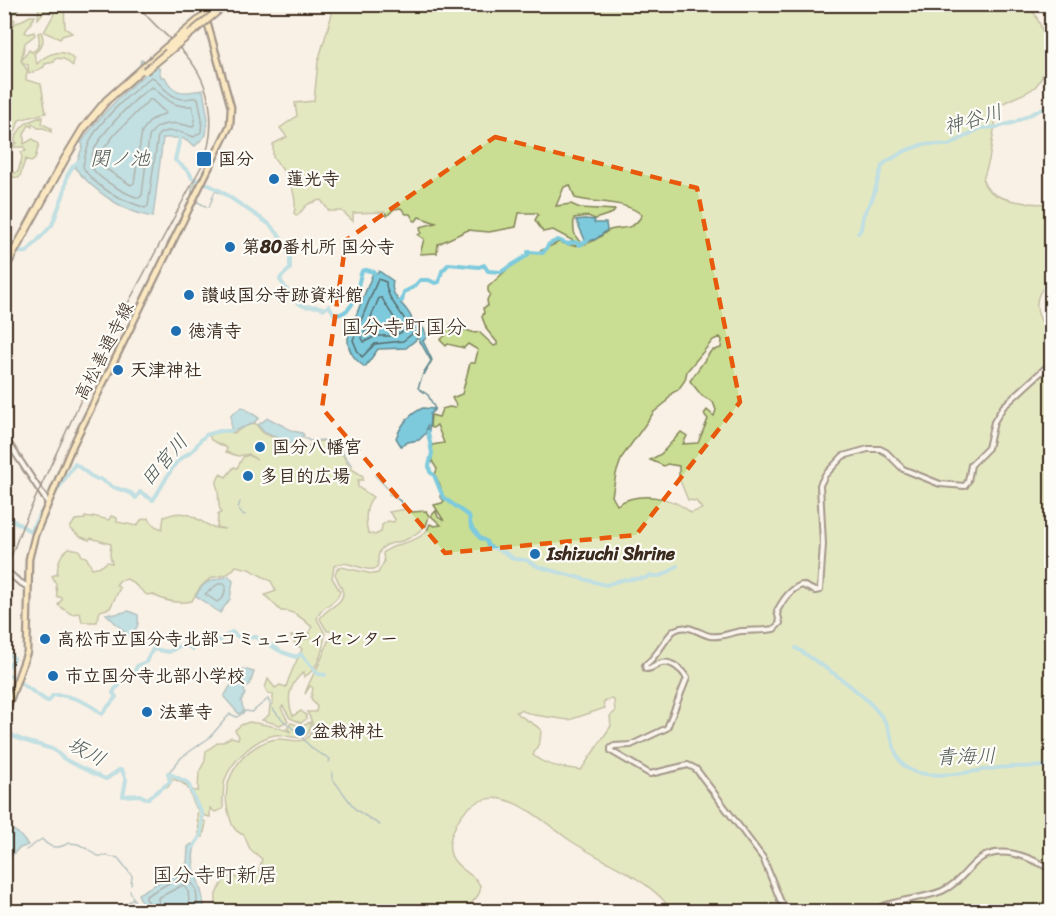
<svg xmlns="http://www.w3.org/2000/svg" width="1056" height="916" viewBox="0 0 1056 916" font-family="Sriracha,'Klee One',sans-serif">
<style>
.green{fill:#cade93;stroke:#828458;stroke-width:1.5;fill-rule:evenodd}
.water{fill:#7ecadd;stroke:#638a91;stroke-width:1.5}
.lines{fill:none;stroke-linecap:round;stroke-linejoin:round}
.shore{stroke:#566a6a;stroke-width:1.5}
.stream{stroke:#638a91;stroke-width:1.5}
.river{stroke:#7ecadd;stroke-width:4}
.secondary-casing{stroke:#3b2a1e;stroke-width:8}
.primary-casing{stroke:#3b2a1e;stroke-width:9}
.highway-casing{stroke:#3b2a1e;stroke-width:10}
.secondary{stroke:#fdfcf7;stroke-width:4}
.primary{stroke:#fcde96;stroke-width:4.5}
.highway{stroke:#fcde96;stroke-width:6}
.rail{stroke:#3b2a1e;stroke-width:1.5}
.secondary-bridge-casing{stroke:#3b2a1e;stroke-width:8;stroke-linecap:butt}
.highway-bridge-casing{stroke:#3b2a1e;stroke-width:10;stroke-linecap:butt}
.secondary-bridge{stroke:#fdfcf7;stroke-width:4}
.highway-bridge{stroke:#fcde96;stroke-width:6}
.marked{fill:none;stroke:#e8590c;stroke-width:4.5;stroke-dasharray:12 8;stroke-linejoin:round}
.poi-dot{fill:#1f6fb2;stroke:#fdfcf7;stroke-width:2}
.labels{text-anchor:middle;stroke-width:4.5;stroke-linejoin:round;paint-order:stroke}
.poi-label{font-size:18px;font-weight:bold;fill:#3b2a1e;stroke:#fdfcf7;text-anchor:start}
.street-label{font-size:18px;fill:#3b2a1e;stroke:#fdfcf7}
.water-label{font-size:20px;font-style:italic;fill:#4f5a57;stroke:#fdfcf7}
.quarter-label{font-size:21px;fill:#3b2a1e;stroke:#fdfcf7}
</style>
<rect width="100%" height="100%" fill="#f9f1e5"/>
<filter id="ink" filterUnits="userSpaceOnUse"><feTurbulence type="fractalNoise" baseFrequency=".0167" numOctaves="2"/><feDisplacementMap in="SourceGraphic" scale="12" xChannelSelector="R" yChannelSelector="G"/><feConvolveMatrix kernelMatrix="1 2 1 2 8 2 1 2 1" color-interpolation-filters="sRGB"/></filter>
<g filter="url(#ink)">
<!-- green -->
<g class="green">
<path d="M4,5H19L17,13H13L9,17L15,20L13,25L30,16H35L25,32L28,34L34,32L35,35L25,43L21,61L29,50L32,52C41,47 40,41 38,33L41,32C46,42 41,47 34,54L37,64C47,53 64,47 74,60L73,66L64,59L56,58L54,62L45,64L44,67L29,74L28,65L22,62L27,70L26,80L41,84L46,113L19,120L16,130L9,139L4,138Z"/>
<path d="M39,5H64L65,28L72,33L62,36L60,39L44,32L54,14L46,9L38,19Z"/>
<path d="M326,5H1029C1045,27 1056,64 1035,87C1024,96 1008,98 998,107L989,160L983,180C987,202 1034,205 1051,203V280C1029,297 1035,317 1052,337L1051,900L1047,899L1051,911H670C667,901 655,892 646,885C623,868 595,857 571,841C549,826 531,808 506,800C495,796 480,799 471,806C464,811 458,819 455,827C433,871 485,871 480,891C478,899 468,906 462,911L216,912V894L224,880L230,877L242,878L258,874L262,859L250,849L244,835C232,831 231,822 228,810C219,780 245,743 277,739C286,738 300,745 308,737C316,730 312,720 307,712H316L317,707L311,698L313,688L310,686L305,694C311,675 323,661 328,641L333,640V631H327L320,619C325,608 343,605 343,593C342,587 337,580 335,574L337,569L341,567L373,574L378,573L384,562L383,553C395,541 424,544 430,524L434,526L441,525L431,516L436,511L438,517L444,521L434,505L442,503L444,501L440,496C444,490 438,481 435,475L437,469L432,461V445L444,443L437,425L433,428L430,427L431,415L439,417L442,409L449,407L455,408L456,405L452,398L462,394L470,363H475L478,350L468,344L464,348L448,344L446,346L440,340L447,334L445,330L449,327L451,324L454,325L451,332L456,333L459,328L475,333L479,332L494,346L497,345V342L487,330L482,317L484,313L483,308L488,306L487,300L490,294L488,291V287L512,265L530,253H536L559,242C573,248 585,247 598,238C602,236 606,231 610,230C624,226 632,232 642,215C625,200 596,204 575,198L570,185L564,187L556,206L571,204L580,208L615,210L613,213L595,219L588,216L574,218C573,229 573,237 582,243L579,244L553,230L543,232L535,220L538,215L537,213H519L516,227L489,232L468,230L438,244L437,253L420,254L424,239L418,235L421,233L420,227L436,223L419,217L416,221H414L410,214H406L401,208L394,209L387,216L385,212L353,213V221L342,211H329L321,200C306,203 306,206 297,216L294,213C299,194 286,173 273,157V144L287,137L280,128L297,116L295,103L314,101L318,62L332,14L324,8ZM720,337L722,340L721,348L711,351L690,381L702,396L713,402L716,410L714,416L707,410L704,414L708,419L698,443L683,444L687,436L681,432L661,454L650,460L664,466L667,464L679,466V478L688,500L696,501L702,509L691,513C673,496 638,491 617,505L612,496L616,474L622,457L654,412L665,403L672,393L678,390L685,380L687,371L713,340ZM611,699L614,700L615,712L610,716L611,726L581,770C564,767 546,767 533,755L540,741L541,730C533,722 524,720 516,712L520,710L534,715L569,720L605,708L603,702Z"/>
<path d="M43,117L42,124L51,128V132L44,128H38L32,123V127L29,125L24,134V144L33,139L39,144L35,159L31,162L26,159C22,165 23,171 19,178L8,176L5,170L15,173L18,172L22,158L21,152L26,151L24,147H14L13,145L17,143L14,140C22,124 26,121 43,117Z"/>
<path d="M255,423L263,433L286,443L280,445L283,452L289,457C296,451 307,450 313,442L325,441L330,446L339,448L350,468L363,476V480H358V487L373,497C365,505 365,522 368,533L375,535L381,532L382,525L388,521L394,522L395,519L389,512L406,509L412,512L426,511L429,516L426,526C419,531 413,537 405,540C396,544 383,542 379,553C377,558 379,563 377,568C363,574 348,557 334,566L332,578L340,591C337,605 320,605 317,619L325,634C323,650 319,669 304,677V672C289,684 286,699 293,716L301,711L306,715V719L301,723L290,718L283,706L281,708L288,721L280,725L262,720L269,715L270,705L273,704V694L268,693L265,688L268,679L275,688L280,685L286,687C290,673 296,663 302,649L294,642L291,636H294L302,640L311,638L309,632L312,627C303,619 294,610 281,611L265,595L276,591L271,581L249,569L236,566C229,575 226,575 215,577C204,580 197,591 192,601C177,604 165,602 152,594L147,595C139,589 136,584 127,579L119,581L116,585L120,588L110,608L100,611L97,622H82L80,613L71,614L58,605L62,599L61,597H57L56,584L52,576L57,574C58,563 59,555 69,548L79,550L82,556L86,557L92,568L102,566L107,562L112,563L110,555L111,544L91,538L89,540L79,536L70,528L75,520L85,519V517L92,518L93,516L109,520L111,516L117,518V522L137,526L141,520L148,518L155,526L162,529L164,517C195,504 198,529 225,529L217,527L218,515L221,512C216,502 221,494 216,484L220,474L226,477L234,467L237,468L243,457L249,455L257,460L249,454L238,456L226,452L227,448L211,440L209,435L220,431L235,433L243,427Z"/>
<path d="M249,722C261,724 277,726 291,732L287,728L291,723L302,727L310,722C311,728 310,734 303,737C294,740 284,733 275,735C256,738 233,760 226,777C222,787 223,799 223,809L215,812L210,808V817L202,815V819L206,823L203,837L199,836C200,826 195,819 198,810C187,796 195,786 173,779L168,787H165L171,781L169,775L180,779L194,791H198L199,772L205,761L206,751L219,742H223L231,737L238,739L239,736L235,730L241,725Z"/>
</g>
<!-- water -->
<g class="water">
<path d="M141,60L159,68L161,77H165C173,96 186,93 203,90L208,119L206,135L195,146L182,138H163L153,217C123,212 94,191 75,168L83,145L81,143C100,115 122,93 148,72L140,64Z"/>
<path d="M585,219L595,220L594,223H606L607,230L596,239L586,242L576,220Z"/>
<path d="M379,271L393,281C388,298 410,307 412,320C420,324 426,328 426,338L423,341L432,360L424,375V372L431,361L418,338L406,348L378,349L365,367C353,359 345,347 349,333L373,273H378Z"/>
<path d="M242,407L259,418L252,424L231,432V415Z"/>
<path d="M423,408L435,409L430,414L429,432H427V425L426,433L419,440L408,442L401,446L396,438C401,425 409,414 423,408Z"/>
<path d="M268,418L293,431L302,433L304,435L295,442L290,443L264,432L258,425Z"/>
<path d="M229,576L233,581L230,599L220,613L196,596C204,578 215,581 229,576Z"/>
<path d="M129,611L138,615C139,625 137,630 129,636L106,614L110,613L111,615Z"/>
<path d="M243,669L254,672L250,684L244,689L245,694L241,701L244,711L239,714L224,697L239,671Z"/>
<path d="M5,825L18,833L28,845L18,849L5,863Z"/>
<path d="M192,844L195,846C188,871 205,886 204,911H150L143,905L138,894L172,875L187,863L188,847Z"/>
</g>
<g class="lines">
<!-- shore -->
<g class="shore">
<path d="M151,77L154,78C161,85 171,99 183,99C188,99 192,97 198,98L202,119L201,132L194,137C183,133 170,127 158,135L148,206L145,208C123,200 95,189 83,167C84,159 86,151 89,144C95,124 134,90 151,77Z"/>
<path d="M152,87C168,99 170,107 192,106L195,119L194,125L192,127C178,122 156,120 149,137L142,195L139,198C128,195 96,178 92,167C83,148 136,96 152,87Z"/>
<path d="M149,100H152L166,113L151,120L142,131L134,183L131,185L103,167L101,162L105,147L115,134Z"/>
<path d="M378,279L386,282C386,299 401,310 407,324L414,328L416,331L403,341L375,344L362,357L358,352L353,340Z"/>
<path d="M379,298H382C388,310 397,320 402,332L393,336H376L364,342L362,338Z"/>
<path d="M218,584H224L226,587L223,598L217,602L205,594Z"/>
<path d="M153,912L152,906L146,899V896L185,874L196,889L198,912"/>
<path d="M160,912L158,898L183,885L188,891L190,912"/>
</g>
<!-- stream -->
<g class="stream">
<path d="M188,171L195,183L192,188V199"/>
<path d="M196,201L207,207"/>
<path d="M209,207L215,191L221,193"/>
<path d="M423,374L418,388L428,395L435,409"/>
<path d="M303,437L310,441L325,440L330,445L339,448L352,466"/>
<path d="M375,475L388,489L389,492"/>
<path d="M389,494L400,501L404,507"/>
<path d="M240,502L238,508L241,513L245,515"/>
<path d="M332,772V778L356,810L380,825"/>
<path d="M168,773L182,757L209,738L230,714L237,717L246,711L252,712L268,699C274,716 290,725 301,736C305,741 309,746 314,750C319,754 325,755 330,759L329,762"/>
<path d="M70,843L78,844L87,849"/>
<path d="M26,850L42,839C50,849 58,849 69,843"/>
<path d="M89,850L98,856H108"/>
<path d="M110,857H113"/>
<path d="M115,857L118,858"/>
<path d="M119,859L132,876L131,885"/>
<path d="M130,891L131,894"/>
<path d="M132,896L140,912"/>
<path d="M116,912L134,898"/>
</g>
<!-- river -->
<g class="river">
<path d="M179,134L180,138L175,160L189,172L192,178L202,182"/>
<path d="M205,183L219,190L269,224L281,237L285,249L290,254V269L281,277L280,280C287,289 293,302 304,306C312,308 316,304 324,309L329,306L335,315C357,313 356,288 362,271L366,270L374,272L375,276"/>
<path d="M858,233L861,229L863,216L873,197L882,166L886,162L905,151L924,144L949,145L981,128L998,127L1015,122L1052,104"/>
<path d="M4,257C9,246 17,254 27,252L52,225L64,193L67,176L73,166L82,159"/>
<path d="M400,301H402L404,292L414,287L420,280H429L435,283L439,282L442,271L449,264L479,267L484,265L488,271L501,272L528,255V252L543,253L549,244L558,240L568,244L575,242L580,245L588,240"/>
<path d="M428,432L432,453L429,466L430,472L434,475L443,497L469,516L471,526L480,538L486,541L488,546L504,552L514,559L526,560L539,567L606,585L621,580L646,578L650,575C661,579 669,572 677,566"/>
<path d="M206,435L220,431H231"/>
<path d="M100,479L113,487"/>
<path d="M116,488L131,493L136,498L140,492L153,500C162,487 167,475 176,463C181,457 190,454 195,448C199,443 199,440 204,437"/>
<path d="M54,495L75,464L91,476L97,479"/>
<path d="M4,515L30,531L45,506"/>
<path d="M796,648C823,666 866,693 884,720C896,737 890,764 915,772C941,779 971,771 997,768C1015,766 1033,767 1052,766"/>
<path d="M4,652L14,658L6,670V673L47,701H49L53,695C70,694 89,703 102,714L116,697L113,693L115,689L133,674L138,665L146,662L153,649L169,652L183,644L193,649L213,641L217,642L232,632L240,638L256,637L282,652L296,657L301,654L318,674L325,675"/>
<path d="M4,728C11,740 39,744 52,749C57,751 59,755 63,758C67,761 102,778 106,779L119,770H122L126,780L123,796L140,795L147,799L170,782L168,773L188,783L196,803L202,813L201,835L192,849"/>
</g>
<!-- secondary casing -->
<g class="secondary-casing">
<g id="secondary">
<path d="M4,436L48,503"/>
<path d="M18,581L28,587"/>
<path d="M796,912L787,908L781,902L763,858L696,769L688,765L650,774L611,751V748L614,746L631,745L667,728L687,678C682,670 671,660 661,663C654,665 654,669 646,669L645,665C659,656 666,635 675,630C688,623 698,633 710,636C722,638 731,632 742,631C753,630 763,631 774,629L780,623L777,611C783,600 790,589 802,585L815,591L820,590L823,544L820,485L825,475L843,456L868,449H880L886,452L903,469L940,484L965,486L968,481L971,465L988,448L994,422L1003,407L1052,362"/>
<path d="M871,912C892,899 920,900 942,891C958,884 965,871 977,861C999,843 1032,858 1052,870"/>
</g>
</g>
<!-- primary casing -->
<g class="primary-casing">
<path id="primary" d="M4,717L27,652L29,559L35,535L71,449L230,125L231,107L202,4"/>
</g>
<!-- highway casing -->
<g class="highway-casing">
<g id="highway">
<path d="M185,32L218,4"/>
<path d="M4,270L66,157L83,129L107,100L167,47"/>
</g>
</g>
<!-- secondary -->
<use href="#secondary" class="secondary"/>
<!-- primary -->
<use href="#primary" class="primary"/>
<!-- highway -->
<use href="#highway" class="highway"/>
<!-- rail -->
<path class="rail" d="M4,576L22,527L111,335L201,167C218,130 213,85 185,54C170,37 151,24 137,4"/>
<!-- secondary-bridge casing -->
<g class="secondary-bridge-casing">
<path id="secondary-bridge" d="M4,569L18,581"/>
</g>
<!-- highway-bridge casing -->
<g class="highway-bridge-casing">
<g id="highway-bridge">
<path d="M167,47L185,32"/>
<path d="M145,71L225,5"/>
</g>
</g>
<!-- secondary-bridge -->
<use href="#secondary-bridge" class="secondary-bridge"/>
<!-- highway-bridge -->
<use href="#highway-bridge" class="highway-bridge"/>
</g>
</g>
<!-- marked area -->
<path d="M0 0H1056V916H0ZM495,137L697,188L740,402L636,535L445,553L322,408L346,240Z" fill="#f9f1e5" fill-opacity=".55" fill-rule="evenodd"/>
<path class="marked" d="M495,137L697,188L740,402L636,535L445,553L322,408L346,240Z"/>
<!-- markers -->
<g class="poi-dot">
<rect x="196" y="151" width="16" height="16" rx="3"/>
<circle cx="274" cy="179" r="6"/>
<circle cx="230" cy="247" r="6"/>
<circle cx="189" cy="295" r="6"/>
<circle cx="176" cy="331" r="6"/>
<circle cx="118" cy="370" r="6"/>
<circle cx="260" cy="447" r="6"/>
<circle cx="248" cy="476" r="6"/>
<circle cx="535" cy="554" r="6"/>
<circle cx="45" cy="639" r="6"/>
<circle cx="53" cy="676" r="6"/>
<circle cx="147" cy="712" r="6"/>
<circle cx="300" cy="731" r="6"/>
</g>
<g class="labels">
<!-- poi labels -->
<g class="poi-label">
<text x="218" y="165">国分</text>
<text x="286" y="185">蓮光寺</text>
<text x="242" y="253">第80番札所 国分寺</text>
<text x="201" y="301">讃岐国分寺跡資料館</text>
<text x="188" y="337">徳清寺</text>
<text x="130" y="376">天津神社</text>
<text x="272" y="453">国分八幡宮</text>
<text x="260" y="482">多目的広場</text>
<text x="547" y="560">Ishizuchi Shrine</text>
<text x="57" y="645">高松市立国分寺北部コミュニティセンター</text>
<text x="65" y="682">市立国分寺北部小学校</text>
<text x="159" y="718">法華寺</text>
<text x="312" y="737">盆栽神社</text>
</g>
<!-- street labels -->
<g class="street-label">
<text transform="translate(104 351) rotate(-63)" y="6">高松善通寺線</text>
</g>
<!-- water labels -->
<g class="water-label">
<text transform="translate(973 119) rotate(-16)" y="7">神谷川</text>
<text x="120" y="165">関ノ池</text>
<text transform="translate(164 460) rotate(-49)" y="7">田宮川</text>
<text transform="translate(87 751) rotate(29)" y="7">坂川</text>
<text transform="translate(966 756) rotate(-2)" y="7">青海川</text>
</g>
<!-- quarter labels -->
<g class="quarter-label">
<text x="404" y="334">国分寺町国分</text>
<text x="215" y="882">国分寺町新居</text>
</g>
</g>
<!-- margin -->
<rect width="1056" height="916" fill="none" stroke="#fdfcf7" stroke-width="24"/>
<rect x="12" y="12" width="1032" height="892" fill="none" stroke="#3b2a1e" stroke-width="2" filter="url(#ink)"/>
</svg>
